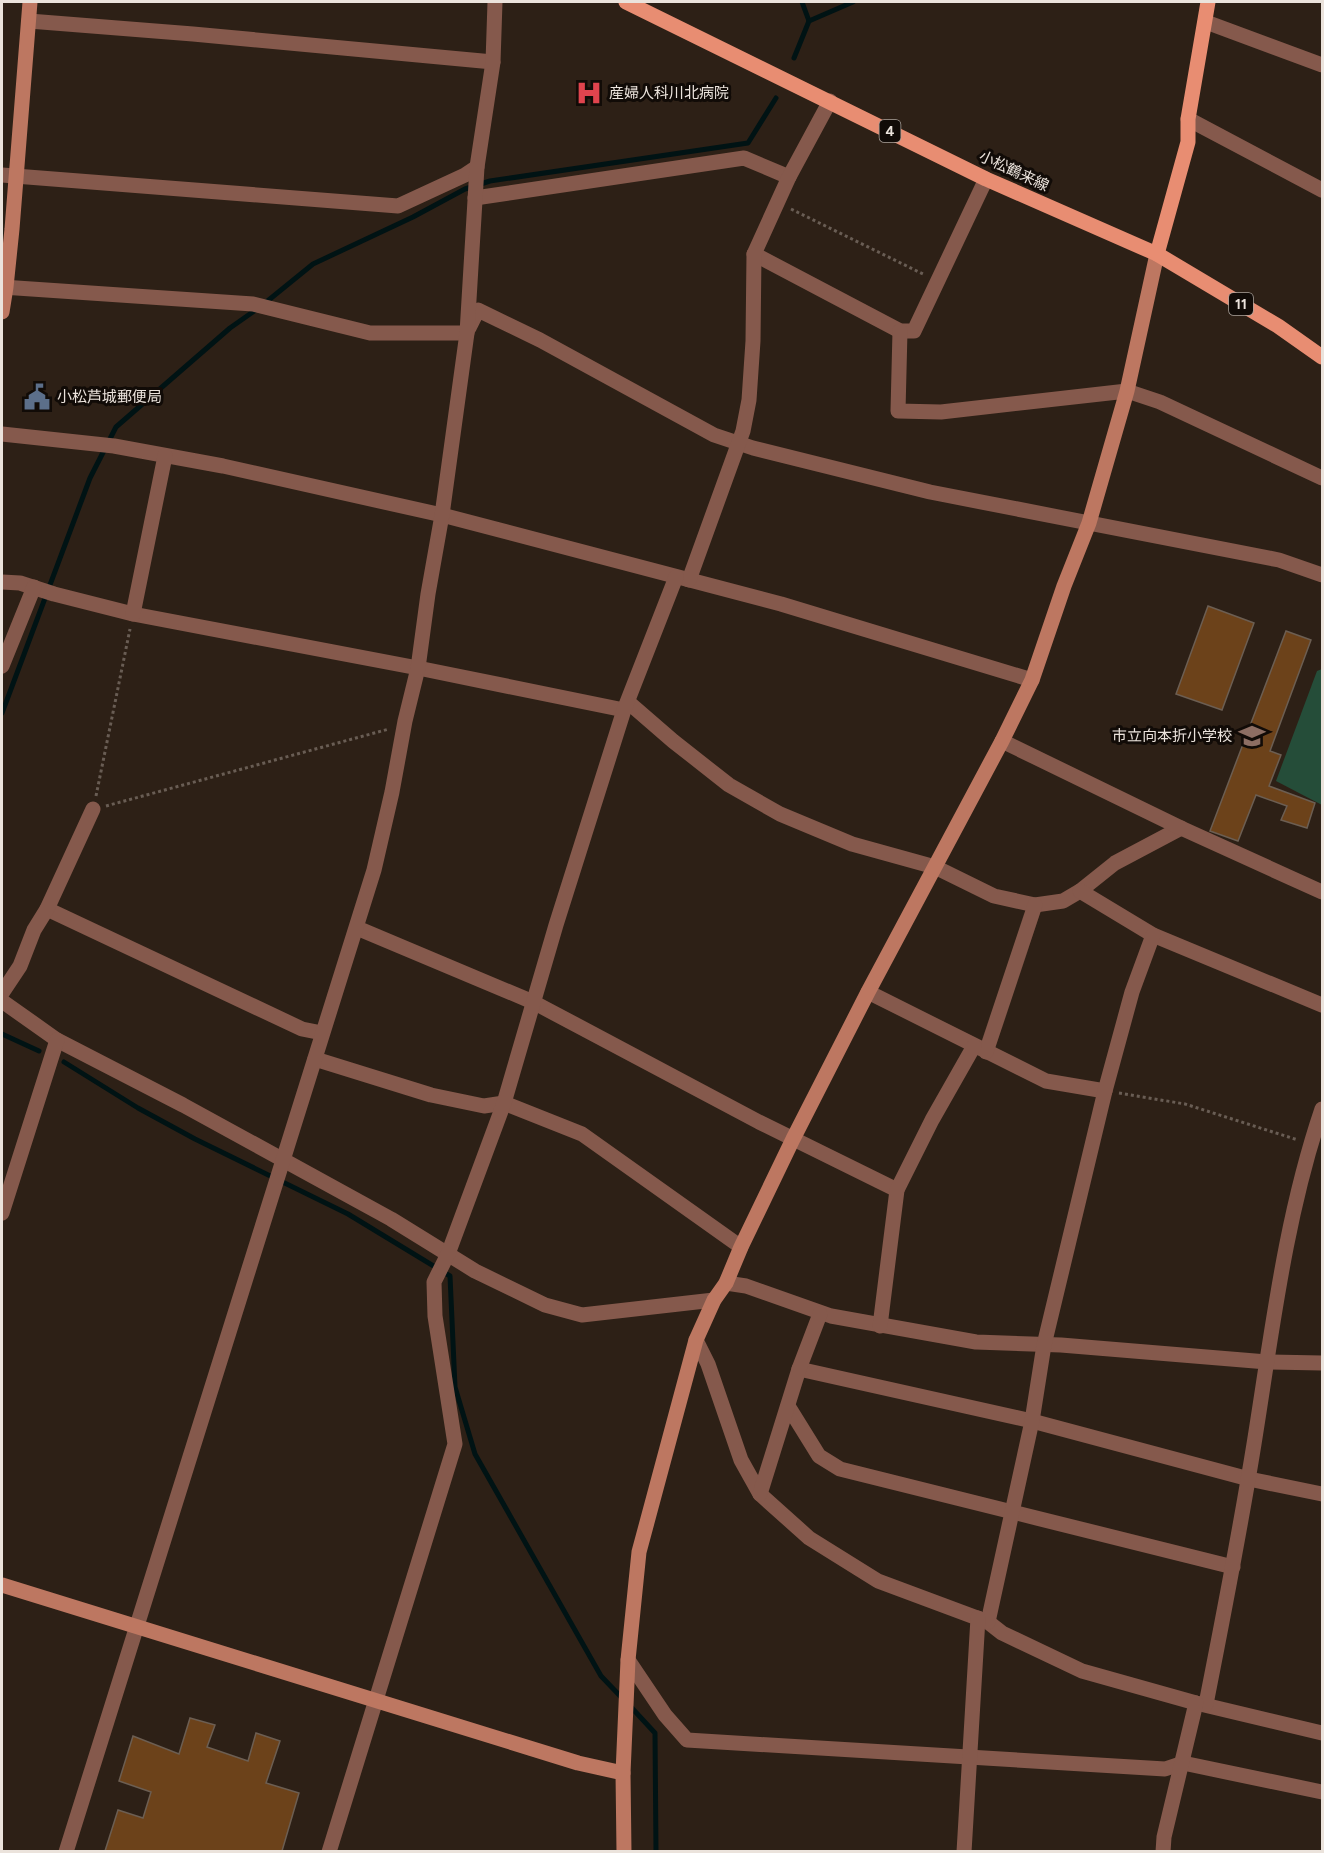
<svg xmlns="http://www.w3.org/2000/svg" width="1324" height="1853" viewBox="0 0 1324 1853" font-family="Figtree,'Noto Sans JP',sans-serif">
<style>
.green{fill:#254d39}
.lines{fill:none;stroke-linecap:round;stroke-linejoin:round}
.stream{stroke:#001314;stroke-width:5}
.building{fill:#6c421a;stroke:#6c5e52;stroke-width:1.5}
.path{stroke:#695d54;stroke-width:3;stroke-dasharray:3 3;stroke-linecap:butt}
.street{stroke:#85594c;stroke-width:15}
.secondary{stroke:#bd7761;stroke-width:15}
.primary{stroke:#e88d72;stroke-width:15}
.labels{text-anchor:middle;stroke-width:6;stroke-linejoin:round;paint-order:stroke}
.shield{fill:#110b07;stroke:#aaa29c;stroke-width:1.5}
.shield-label{font-size:14px;font-weight:bold;fill:#ebe3dc}
.poi-label{font-size:15px;fill:#ebe3dc;stroke:#110b07;text-anchor:start}
.street-label{font-size:15px;fill:#ebe3dc;stroke:#110b07}
</style>
<rect width="100%" height="100%" fill="#2d2016"/>
<!-- green -->
<path class="green" d="M1322,669V805L1276,781L1317,671Z"/>
<g class="lines">
<!-- stream -->
<g class="stream">
<path d="M802,2L809,21"/>
<path d="M794,58L809,21L853,2"/>
<path d="M265,303L313,264L413,217L465,189L490,181L748,143L776,98"/>
<path d="M2,713L90,478L116,427L230,328L257,309"/>
<path d="M2,1034L39,1051"/>
<path d="M64,1062L138,1108L195,1139L348,1214L450,1276L455,1387L475,1454L601,1676L623,1699"/>
<path d="M630,1706L655,1733L656,1852"/>
</g>
</g>
<!-- building -->
<g class="building">
<path d="M1208,606L1254,623L1222,710L1176,694Z"/>
<path d="M1286,631L1311,640L1270,751L1281,755L1269,786L1315,803L1307,828L1281,820L1287,806L1256,795L1238,841L1210,831Z"/>
<path d="M190,1718L215,1725L207,1747L248,1761L256,1733L280,1741L266,1783L299,1793L282,1851H105L118,1810L143,1818L151,1792L119,1781L133,1736L179,1754Z"/>
</g>
<g class="lines">
<!-- path -->
<g class="path">
<path d="M791,209L925,275"/>
<path d="M96,796L130,629"/>
<path d="M106,806L389,729"/>
<path d="M1119,1093L1185,1104L1298,1140"/>
</g>
<!-- street -->
<g class="street">
<path d="M29,21L193,34L493,62"/>
<path d="M1206,22L1322,65"/>
<path d="M1188,119L1322,190"/>
<path d="M2,175L398,206L465,175L477,167"/>
<path d="M475,198L744,158L789,177"/>
<path d="M754,254L900,331H914L986,179"/>
<path d="M2,287L253,304L370,333H467"/>
<path d="M469,328L478,310L540,340L714,435L753,448L930,492L1279,560L1322,575"/>
<path d="M900,331L898,411L941,412L1127,391L1160,402L1322,478"/>
<path d="M2,434L114,446L223,466L442,515L781,604L1032,680"/>
<path d="M689,580L743,431L749,400L753,341L754,254L789,177L830,101"/>
<path d="M2,582L20,583L54,594L133,614L418,668L624,710"/>
<path d="M133,614L165,456"/>
<path d="M2,666L34,587"/>
<path d="M628,702L673,741L729,785L780,814L852,844L935,867L994,896L1035,905L1063,901L1080,891L1115,863L1181,828"/>
<path d="M1002,741L1181,828L1322,892"/>
<path d="M1080,891L1153,935L1322,1005"/>
<path d="M47,909L302,1029L322,1033"/>
<path d="M357,928L533,1002L759,1122L897,1190"/>
<path d="M868,992L1046,1081L1105,1091"/>
<path d="M2,993L20,966L34,930L47,909L93,809"/>
<path d="M2,1001L57,1040L183,1105L391,1219L475,1271L545,1305L582,1315L714,1300"/>
<path d="M986,1052L1035,905"/>
<path d="M315,1059L431,1095L484,1106L504,1103L582,1134L741,1247"/>
<path d="M2,1213L57,1040"/>
<path d="M726,1283L746,1286L831,1316L976,1342L1061,1345L1267,1362L1322,1363"/>
<path d="M880,1326L897,1190L932,1120L974,1046"/>
<path d="M696,1340L708,1364L741,1460L760,1494L809,1538L878,1581L988,1622L1002,1633L1082,1671L1196,1703L1322,1733"/>
<path d="M799,1369L1032,1421L1249,1479L1322,1494"/>
<path d="M788,1406L819,1456L840,1469L1233,1567"/>
<path d="M760,1494L799,1369L820,1314"/>
<path d="M988,1622L1032,1421L1044,1345L1105,1091L1132,992L1153,935"/>
<path d="M628,1660L665,1715L687,1740L1165,1769L1183,1763L1322,1792"/>
<path d="M1206,1704C1223,1618 1240,1531 1254,1444C1272,1332 1285,1218 1322,1109"/>
<path d="M66,1852L374,870L392,792L405,721L418,668L428,594L442,515L467,333L477,167L493,62L495,2"/>
<path d="M329,1852L455,1444L435,1316L434,1282L448,1254L504,1103L556,925L624,710L676,577"/>
<path d="M964,1852L978,1618"/>
<path d="M1163,1852L1164,1837L1196,1703"/>
</g>
<!-- secondary -->
<g class="secondary">
<path d="M2,312L6,287L12,229L30,2"/>
<path d="M2,1585L578,1763L623,1773"/>
<path d="M624,1852L623,1773L628,1660L639,1552L696,1340L714,1300L726,1283L741,1247L793,1139L868,992L1002,741L1032,680L1064,586L1089,523L1127,391L1157,254"/>
</g>
<!-- primary -->
<g class="primary">
<path d="M626,2L986,179L1157,254L1278,326L1322,357"/>
<path d="M1157,254L1188,142V119L1208,2"/>
</g>
</g>
<!-- icons -->
<defs>
<g id="hospital-bare" transform="scale(2.07)"><path d="M-5-5h3v3.5h4V-5h3V5h-3V1.5h-4V5h-3Z" fill="#e0444e" stroke="#110b07" stroke-width="2.5" paint-order="stroke"/></g>
<g id="civic-bare" transform="scale(2.07)"><path d="M-.6-6.5H3V-4.5H.6V-3L4-1V1h2V6H-6V1h2V-1L-.6-3ZM-1.2 2.5V6h2.4V2.5Z" fill="#5c6f8a" stroke="#110b07" stroke-width="2.5" paint-order="stroke"/></g>
<g id="school-bare" transform="scale(2.07)"><path d="M0-5L7-2L0 1L-7-2ZM-4 1L0 2.5L4 1V4Q0 6-4 4Z" fill="#8d6e63" stroke="#110b07" stroke-width="2.5" paint-order="stroke"/></g>
</defs>
<g fill-rule="evenodd">
<use href="#hospital-bare" x="589" y="93"/>
<use href="#civic-bare" x="37" y="397"/>
<use href="#school-bare" x="1252" y="736"/>
</g>
<g class="labels">
<!-- shield labels -->
<g class="shield">
<rect x="879.5" y="120" width="21" height="22" rx="4.5"/>
<rect x="1229" y="293" width="24" height="22" rx="4.5"/>
</g>
<g class="shield-label">
<text x="890" y="136">4</text>
<text x="1241" y="309">11</text>
</g>
<!-- poi labels -->
<g class="poi-label">
<text x="609" y="98">産婦人科川北病院</text>
<text x="57" y="402">小松芦城郵便局</text>
<text x="1232" y="741" text-anchor="end">市立向本折小学校</text>
</g>
<!-- street labels -->
<g class="street-label">
<text transform="translate(1014 171) rotate(25)" y="5">小松鶴来線</text>
</g>
</g>
<!-- border -->
<rect width="1324" height="1853" fill="none" stroke="#ebe3dc" stroke-width="6"/>
</svg>
